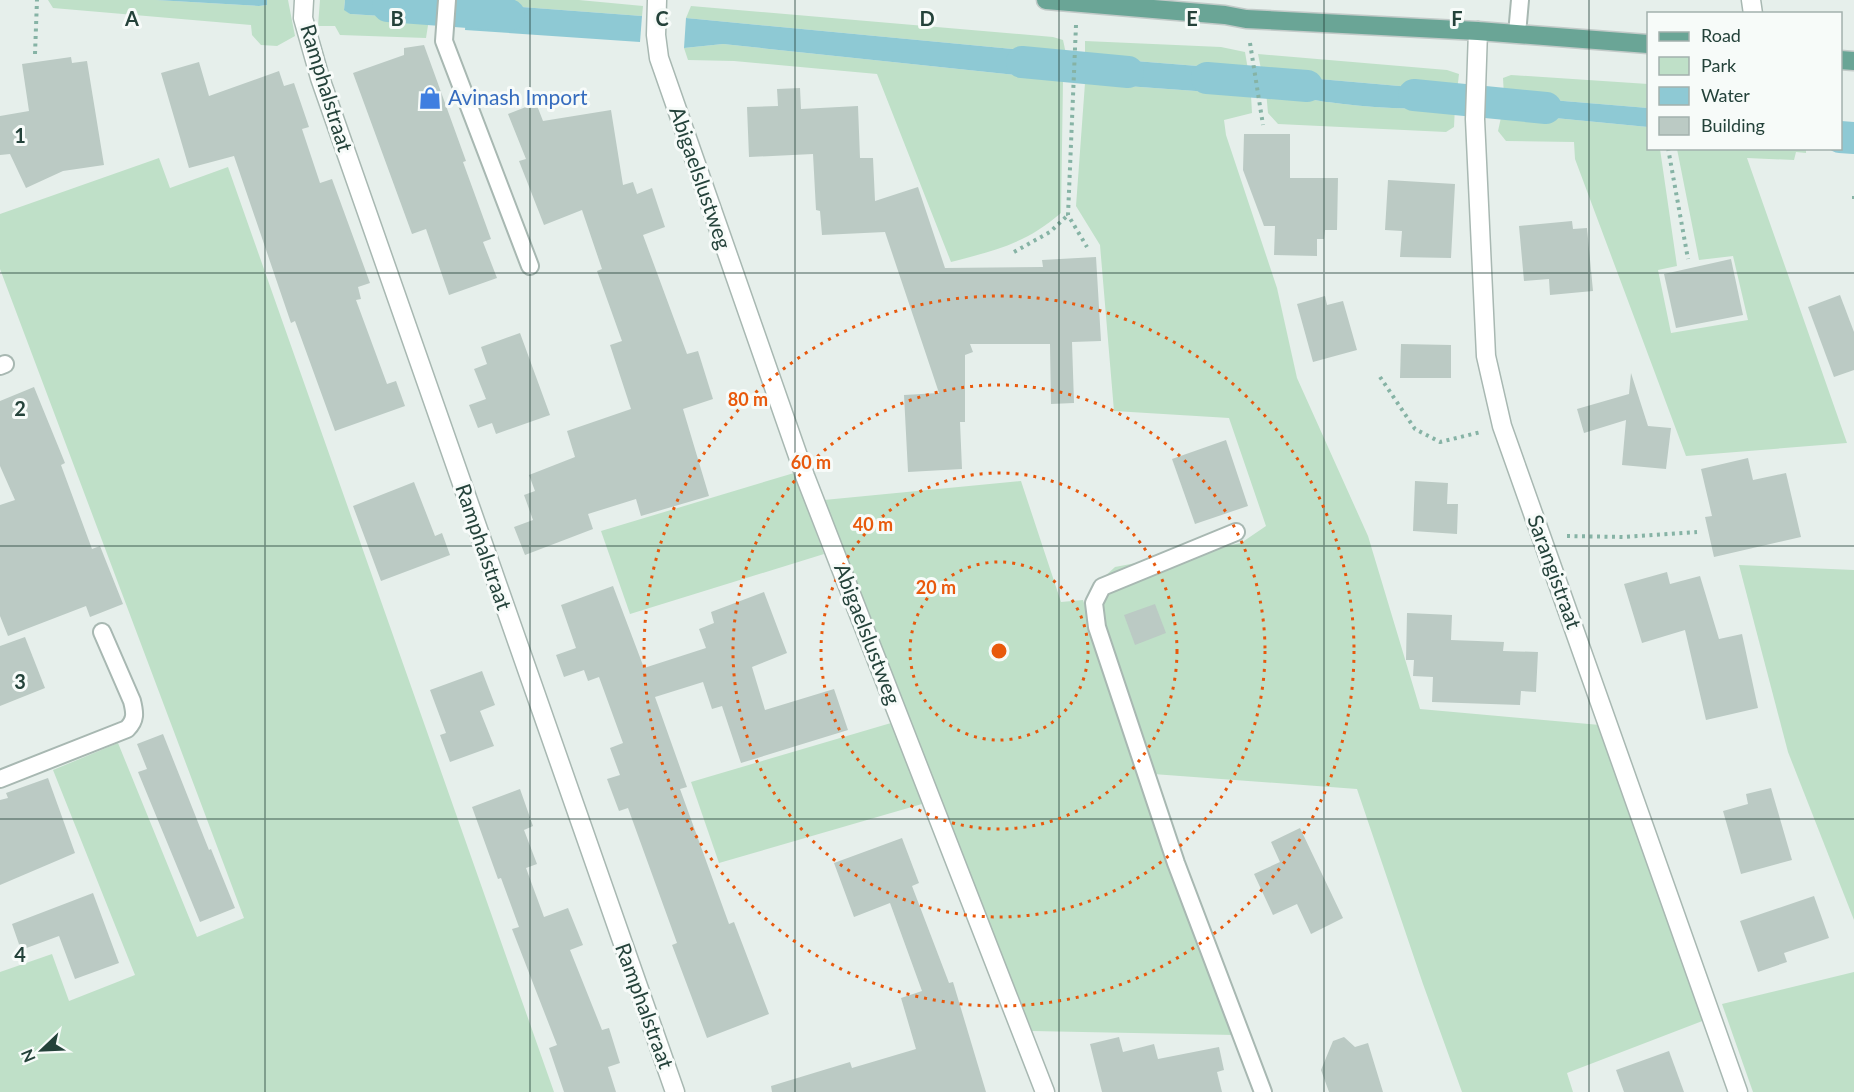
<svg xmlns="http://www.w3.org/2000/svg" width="1854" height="1092" viewBox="0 0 1854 1092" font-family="Lato,sans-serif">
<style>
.green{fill:#bfe0c8}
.water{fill:#8ec9d4}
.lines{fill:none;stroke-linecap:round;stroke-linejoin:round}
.canal{stroke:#8ec9d4;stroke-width:32}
.building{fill:#bbcac4}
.service-casing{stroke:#a8b8b2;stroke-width:20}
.minor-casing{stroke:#a8b8b2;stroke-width:21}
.primary-casing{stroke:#c2cac8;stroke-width:21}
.path{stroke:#86b3a5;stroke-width:4;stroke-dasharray:3 4.5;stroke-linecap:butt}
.service{stroke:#fff;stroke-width:16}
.minor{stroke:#fff;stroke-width:18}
.primary{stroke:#6aa596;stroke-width:18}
.grid{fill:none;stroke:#24423a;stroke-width:1.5;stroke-opacity:0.55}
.ring{fill:none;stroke:#e8590c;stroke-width:3;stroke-dasharray:3 6}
.labels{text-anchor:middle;stroke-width:6;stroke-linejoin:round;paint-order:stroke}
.street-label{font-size:21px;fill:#24423a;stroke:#f7fbf9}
.shop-label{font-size:21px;fill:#366cbe;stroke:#f7fbf9;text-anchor:start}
.grid-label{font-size:20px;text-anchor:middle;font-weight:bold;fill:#24423a;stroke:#f7fbf9;stroke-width:6;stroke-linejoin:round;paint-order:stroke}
.centre{fill:#e8590c;stroke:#f7fbf9;stroke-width:3}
.ring-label{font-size:18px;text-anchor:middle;font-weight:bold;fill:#e8590c;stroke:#f7fbf9;stroke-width:6;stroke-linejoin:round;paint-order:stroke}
</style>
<rect width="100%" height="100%" fill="#e6efeb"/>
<!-- green -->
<g class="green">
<path d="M48,0H156L259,6L267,5V0H288L295,36L277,46L261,45L252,35L251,25L53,8Z"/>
<path d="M320,0H345L344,9L350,14L429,19L426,38L340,35L335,26H318Z"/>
<path d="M467,0H579L643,6L642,16L467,3Z"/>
<path d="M691,6L1053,37L1063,40L1066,54L686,18Z"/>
<path d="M1085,41L1221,47L1245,52L1248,70L1085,57Z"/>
<path d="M723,44L1063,80L1061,213C1025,244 996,250 951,262L877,74L734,61L688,60L684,48Z"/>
<path d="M1258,54L1447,70L1459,74L1457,91L1262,74Z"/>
<path d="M1511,75L1648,84V108L1504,96L1503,78Z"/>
<path d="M1085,83L1251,95L1252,113L1224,120L1226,135L1277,288L1297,378L1368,536L1420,709L1600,725L1705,1020L1567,1073L1573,1092H1462L1423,984L1357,789L1153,774L1100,608L1103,578L1115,567L1241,543L1266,526L1229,418L1114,411L1100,245L1076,206Z"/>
<path d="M1266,91C1327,104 1393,113 1455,106L1454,127L1446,132L1278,124L1268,113Z"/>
<path d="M1502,113L1648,127V148L1660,149L1677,266L1658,270L1671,333L1748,320L1733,256L1699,260L1677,149H1806V153L1796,152L1794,160L1747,158L1847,443L1686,456L1575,159L1574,142L1506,141L1498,131Z"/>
<path d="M159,158L170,188L228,167L554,1092H0V972L52,954L69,1001L135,975L53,770L118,743L197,937L244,918L0,269V214Z"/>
<path d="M794,473L824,554L630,614L601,531Z"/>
<path d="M1021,481L1061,602L1083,600L1166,853L1235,1035L1032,1031L824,500Z"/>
<path d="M1739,565L1854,570V920L1788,752Z"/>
<path d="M891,723L922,804L719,863L691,782Z"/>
<path d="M1854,972V1092H1753L1722,1004Z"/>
</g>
<!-- water -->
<g class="water">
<path d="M156,0H267V5L259,6Z"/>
<path d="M345,0H430L429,19L350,14L344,10Z"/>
<path d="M467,3L642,16L640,42L465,30Z"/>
<path d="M686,18L1066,54L1063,80L723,44L684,48Z"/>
<path d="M1085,57L1248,70L1251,95L1085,83Z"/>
<path d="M1262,74L1457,91L1455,106C1393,113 1327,104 1266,91Z"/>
<path d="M1504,96L1648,108V127L1502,113Z"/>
</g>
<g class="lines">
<!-- canal -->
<g class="canal">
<path d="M388,6L509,15"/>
<path d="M1022,62L1128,72"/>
<path d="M1207,78L1307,86"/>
<path d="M1414,95L1546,108"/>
<path d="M1840,137L1854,138"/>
</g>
</g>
<!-- building -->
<g class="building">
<path d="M424,45L466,161L463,162L491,239L483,242L497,278L449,295L426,229L412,234L353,73L404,55V48Z"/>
<path d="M71,57L72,63L87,61L104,165L63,171L26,188L10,154L0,155V116L29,111L22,64Z"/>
<path d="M199,62L209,96L279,71L284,86L294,83L309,127L302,129L320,183L332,179L370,283L358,287L361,299L356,300L387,384L396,381L405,406L335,431L295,321L291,323L234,156L189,168L161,73Z"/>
<path d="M800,88L801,109L858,106L860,158H873L875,201L918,187L945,268L1043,267L1042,260L1096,257L1101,341L1072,342L1074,403L1051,404L1050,344H970L973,352L965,355V422H960L962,469L908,472L904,395L939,393L885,232L822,235L820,211L816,210L813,154L749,157L747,107L778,106L777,89Z"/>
<path d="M536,103L543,121L611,110L623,185L633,182L637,194L652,188L665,227L643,235L687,354L698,351L713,399L683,409L709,496L641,516L636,499L588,514L593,529L525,555L514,527L533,520L524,495L535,491L529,475L575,457L567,431L631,409L610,345L622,341L597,271L602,269L582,210L544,225L519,161L526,159L508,114Z"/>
<path d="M1244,134H1290V178H1338L1337,230H1325L1324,239H1317V256L1274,255L1275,226H1264L1243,170Z"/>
<path d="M1388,180L1455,184L1451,258L1400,257L1402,231L1385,230Z"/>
<path d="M1572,221L1573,229L1587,228L1593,291L1550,295L1549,279L1524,281L1519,226Z"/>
<path d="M1731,259L1743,315L1676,328L1664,274Z"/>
<path d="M1840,295L1854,332V370L1834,377L1808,307Z"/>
<path d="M1325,296L1327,305L1343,301L1357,350L1313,362L1297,304Z"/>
<path d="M520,333L550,415L496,434L492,423L478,428L469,405L486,399L474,369L487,364L481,347Z"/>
<path d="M1401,344L1451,345V378H1400Z"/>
<path d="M1631,373L1648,426L1671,428L1666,469L1622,465L1626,420L1584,433L1577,409L1629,394Z"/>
<path d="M34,387L65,463L61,465L92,549L100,546L123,604L90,617L86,606L8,636L0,616V505L15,500L0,466V401Z"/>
<path d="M1226,440L1248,506L1195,524L1172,459Z"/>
<path d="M1748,458L1753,480L1786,473L1801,537L1714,557L1705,517L1712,516L1701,469Z"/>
<path d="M1415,481L1448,483L1447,504H1458L1457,534L1413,531Z"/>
<path d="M414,482L435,536L442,533L450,555L381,581L353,506Z"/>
<path d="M1667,572L1670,584L1700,576L1719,639L1742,634L1758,708L1706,720L1685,630L1642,643L1624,584Z"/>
<path d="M613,586L644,668L706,648L699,629L714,623L711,612L764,592L787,653L752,667L765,710L834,689L848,730L741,763L722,706L712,709L703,682L655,697L687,787L680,789L729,924L734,922L769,1014L707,1038L672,945L677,943L628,808L619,811L607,779L620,775L610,748L623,743L599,677L588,681L584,670L564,677L556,655L576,648L561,605Z"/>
<path d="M1155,604L1166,633L1135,645L1124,615Z"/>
<path d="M1407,613L1452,615L1451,640L1504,642L1503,651L1538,652L1536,692L1521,691L1520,705L1432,702L1433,677L1413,676L1414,660H1406Z"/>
<path d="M25,637L45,688L0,706V646Z"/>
<path d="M482,671L495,705L480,711L494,746L450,762L440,735L446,733L430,690Z"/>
<path d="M163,734L209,850L211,849L235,908L200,922L138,772L147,769L137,744Z"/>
<path d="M48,778L75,853L0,885V800L8,798L6,793Z"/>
<path d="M1771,788L1792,860L1741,874L1723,811L1748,804L1746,794Z"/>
<path d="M520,789L533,826L524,830L537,864L526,868L544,917L568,908L583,945L570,950L602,1030L609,1028L620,1063L608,1067L616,1092H564L549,1048L557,1045L512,929L519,927L501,878L498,879L472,807Z"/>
<path d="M1300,828L1343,918L1311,934L1297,904L1273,915L1254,874L1280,862L1271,842Z"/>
<path d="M902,838L919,883L912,886L949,983L953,982L986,1092H772L771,1086L850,1062L852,1068L916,1049L901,998L922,991L890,903L854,917L834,863Z"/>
<path d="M93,893L119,963L75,979L59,936L21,950L12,924Z"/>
<path d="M1814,896L1829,938L1784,953L1787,962L1758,972L1740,921Z"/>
<path d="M1119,1037L1123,1052L1154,1044L1158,1059L1219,1047L1224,1070L1217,1072L1222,1092H1102L1090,1044Z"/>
<path d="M1344,1037L1355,1047L1368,1043L1383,1092H1329L1321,1070L1333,1041Z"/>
<path d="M1669,1051L1684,1092H1624L1616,1070Z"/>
</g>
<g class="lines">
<!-- service casing -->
<g class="service-casing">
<g id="service">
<path d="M447,0L444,41L530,266"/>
<path d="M1517,34L1520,0"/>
<path d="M0,366L5,364"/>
<path d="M1236,532L1102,587L1094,603L1097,627L1176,863L1263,1092"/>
<path d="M0,779L127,729C136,720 135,713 132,701L102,632"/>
</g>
</g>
<!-- minor casing -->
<g class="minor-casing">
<g id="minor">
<path d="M304,0L303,18L320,78L675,1092"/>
<path d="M657,0L656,35L659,58L805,476L1045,1092"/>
<path d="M1751,0L1753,14"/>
<path d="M1478,31L1475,119L1486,356L1502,426L1738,1092"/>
</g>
</g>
<!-- primary casing -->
<g class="primary-casing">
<g id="primary">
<path d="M1046,0L1225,15L1246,19L1478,31L1648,44"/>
<path d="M1840,60L1854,61"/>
</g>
</g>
<!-- path -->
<g class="path">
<path d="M1076,25L1068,215L1087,247"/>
<path d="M1250,43L1263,125"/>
<path d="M35,54L37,0"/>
<path d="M1668,148L1688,259"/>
<path d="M1854,199V193"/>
<path d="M1014,252L1050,232L1068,215"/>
<path d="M1380,377L1415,429L1440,442L1481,432"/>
<path d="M1567,536L1624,537L1697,532"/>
</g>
<!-- service -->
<use href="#service" class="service"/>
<!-- minor -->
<use href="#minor" class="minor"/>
<!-- primary -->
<use href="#primary" class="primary"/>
</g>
<!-- grid -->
<path class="grid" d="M265,0V1092M530,0V1092M795,0V1092M1059,0V1092M1324,0V1092M1589,0V1092M0,273H1854M0,546H1854M0,819H1854"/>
<!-- distance rings -->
<g class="ring">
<circle cx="999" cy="651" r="89"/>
<circle cx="999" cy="651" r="178"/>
<circle cx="999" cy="651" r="266"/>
<circle cx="999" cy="651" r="355"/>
</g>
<!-- icons -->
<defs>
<g id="shop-bare" transform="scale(1.8)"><path d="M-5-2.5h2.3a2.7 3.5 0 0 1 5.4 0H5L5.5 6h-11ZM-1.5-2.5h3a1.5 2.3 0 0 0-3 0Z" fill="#3f7fe0" stroke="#f7fbf9" stroke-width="2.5" paint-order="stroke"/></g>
</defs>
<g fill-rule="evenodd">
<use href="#shop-bare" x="430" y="98"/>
</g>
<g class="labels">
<!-- street labels -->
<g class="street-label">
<text transform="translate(326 88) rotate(73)" y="7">Ramphalstraat</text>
<text transform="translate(700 178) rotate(71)" y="7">Abigaelslustweg</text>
<text transform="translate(483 547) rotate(71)" y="7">Ramphalstraat</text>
<text transform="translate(1554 572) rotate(70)" y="7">Sarangistraat</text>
<text transform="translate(867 634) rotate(69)" y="7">Abigaelslustweg</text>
<text transform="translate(644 1006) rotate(70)" y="7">Ramphalstraat</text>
</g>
<!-- shop labels -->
<g class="shop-label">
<text x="448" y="105">Avinash Import</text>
</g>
</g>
<g class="grid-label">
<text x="132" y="26">A</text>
<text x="397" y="26">B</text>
<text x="662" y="26">C</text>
<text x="927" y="26">D</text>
<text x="1192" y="26">E</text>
<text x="1457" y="26">F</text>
<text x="20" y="143">1</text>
<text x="20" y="416">2</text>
<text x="20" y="689">3</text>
<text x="20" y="962">4</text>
</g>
<circle cx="999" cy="651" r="9" class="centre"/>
<g class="ring-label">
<text x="748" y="406">80 m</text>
<text x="811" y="469">60 m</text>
<text x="873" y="531">40 m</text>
<text x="936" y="594">20 m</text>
</g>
<!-- legend -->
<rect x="1647" y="12" width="195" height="138" fill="#f7fbf9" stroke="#a3b1ad" stroke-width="1.5"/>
<rect x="1659" y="32" width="30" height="9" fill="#6aa596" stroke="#a3b1ad" stroke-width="1.5"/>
<text x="1701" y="42" font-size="18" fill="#24423a">Road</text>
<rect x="1659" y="57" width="30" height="18" fill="#bfe0c8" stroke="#a3b1ad" stroke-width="1.5"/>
<text x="1701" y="72" font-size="18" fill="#24423a">Park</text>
<rect x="1659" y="87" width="30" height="18" fill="#8ec9d4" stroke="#a3b1ad" stroke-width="1.5"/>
<text x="1701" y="102" font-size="18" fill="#24423a">Water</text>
<rect x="1659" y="117" width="30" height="18" fill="#bbcac4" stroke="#a3b1ad" stroke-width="1.5"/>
<text x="1701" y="132" font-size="18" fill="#24423a">Building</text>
<!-- north arrow -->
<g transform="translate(42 1050) rotate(247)" stroke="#f7fbf9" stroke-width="4.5" paint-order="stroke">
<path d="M0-4.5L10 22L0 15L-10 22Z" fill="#24423a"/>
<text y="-9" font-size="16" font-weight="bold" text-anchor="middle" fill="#24423a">N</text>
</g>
</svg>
